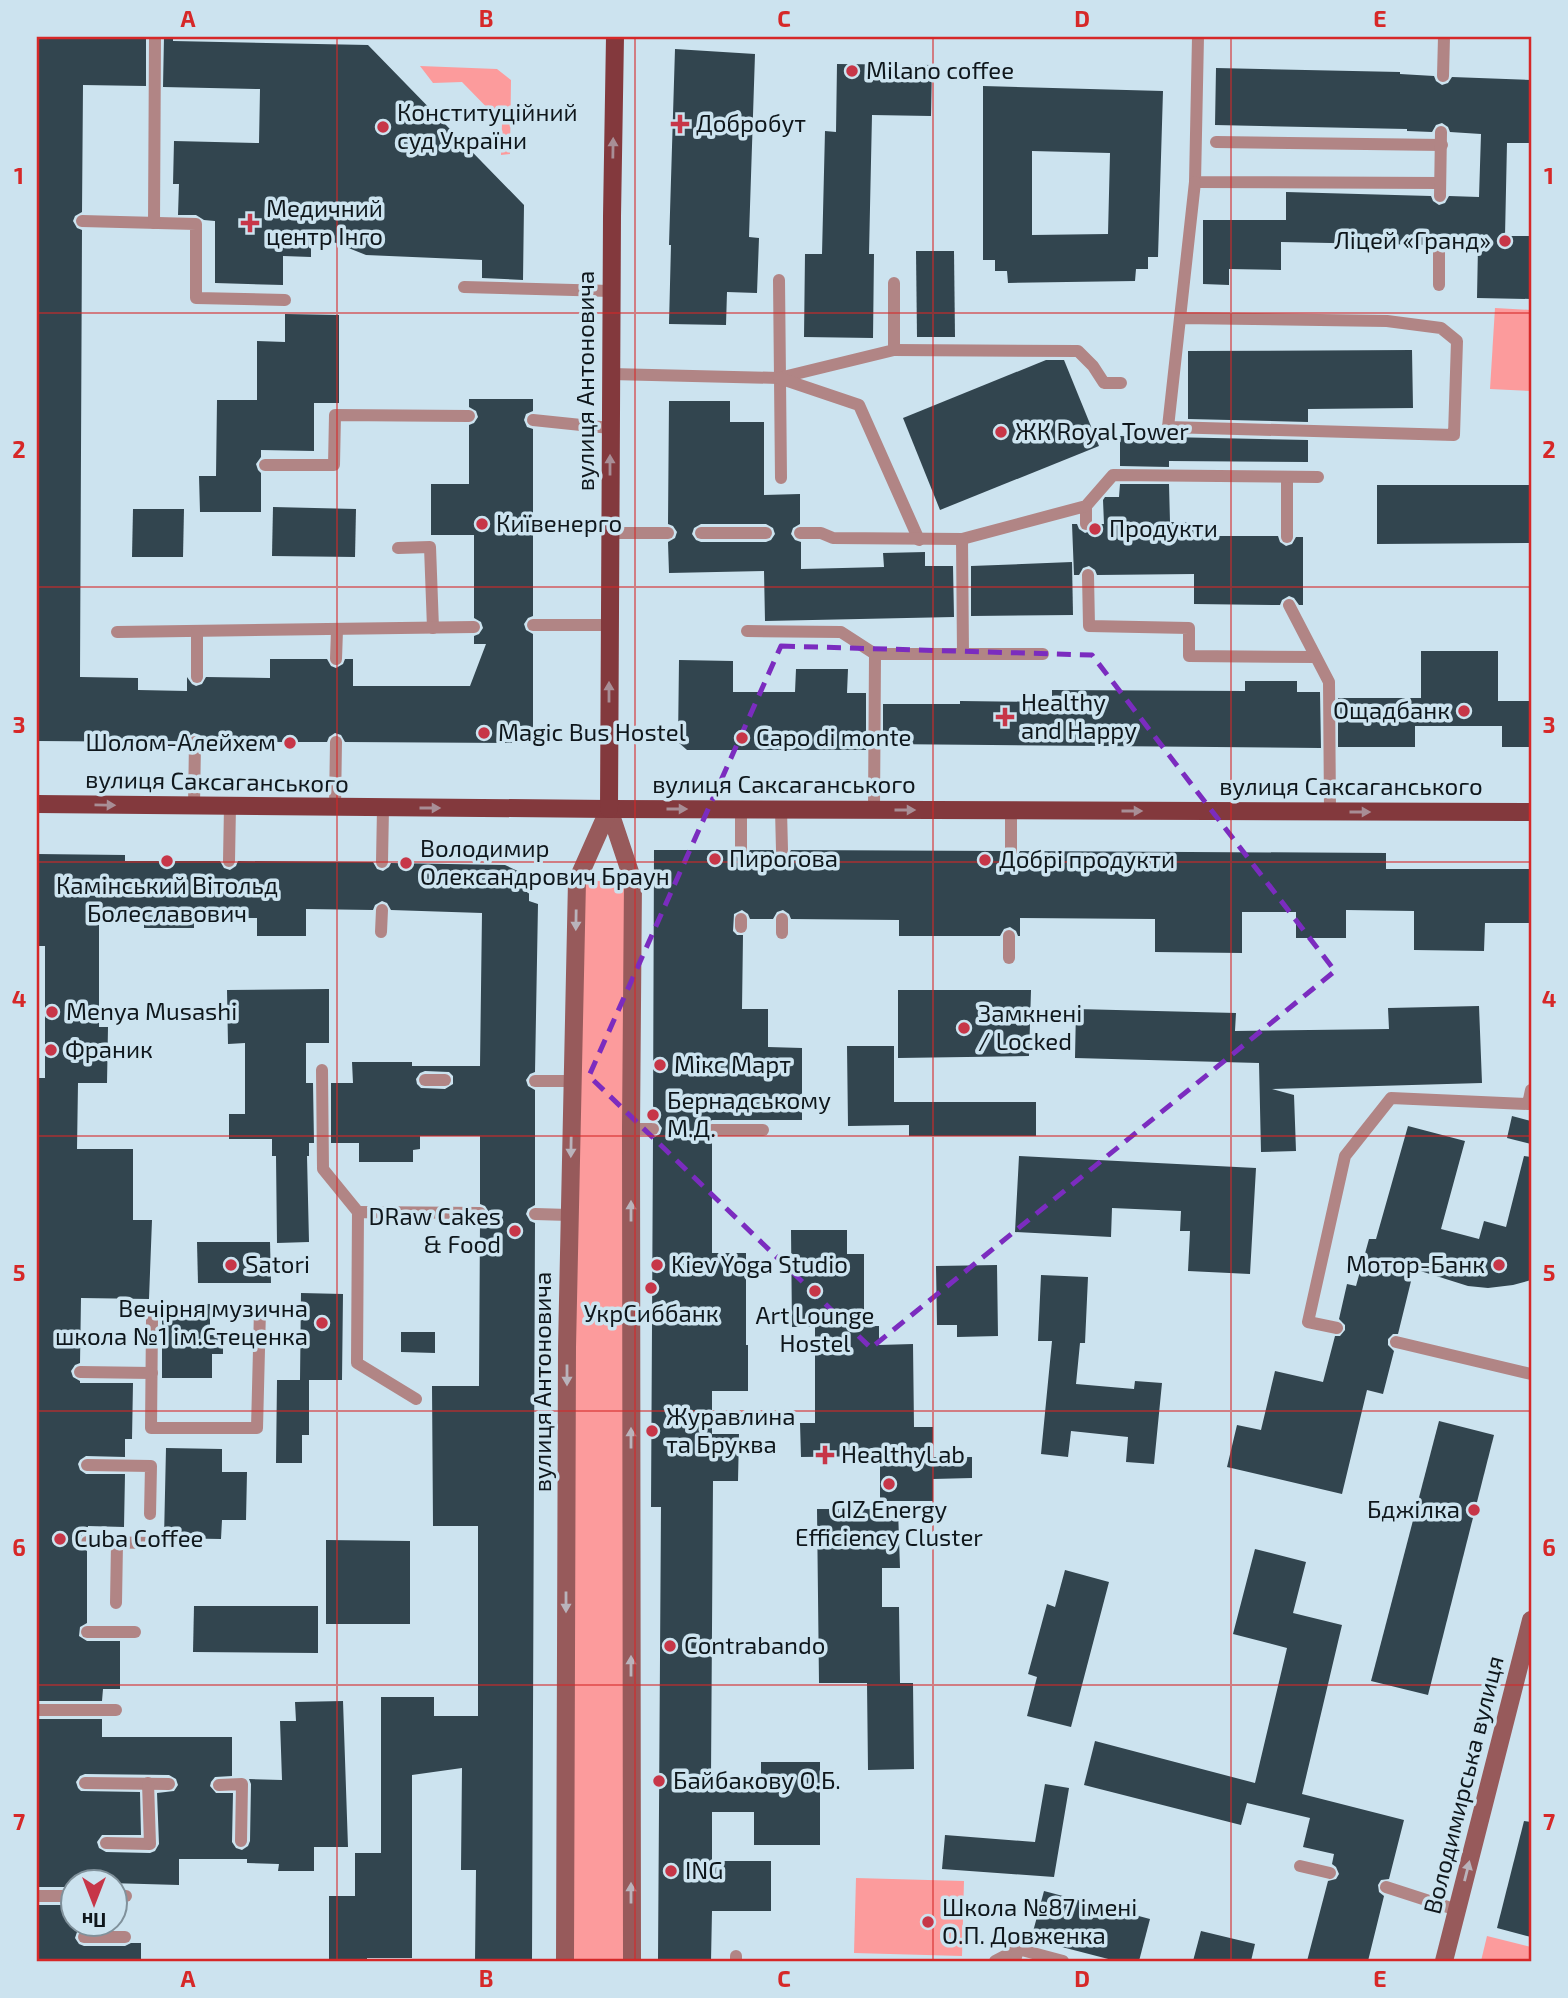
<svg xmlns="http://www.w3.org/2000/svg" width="1568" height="1998" viewBox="0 0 1568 1998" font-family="'Exo 2',sans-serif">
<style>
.green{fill:#fc9b9c}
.building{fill:#32454f;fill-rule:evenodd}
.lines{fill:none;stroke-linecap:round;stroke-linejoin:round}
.lane{stroke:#b18585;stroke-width:12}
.secondary{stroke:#975a5b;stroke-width:18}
.primary{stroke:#83393d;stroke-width:18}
.oneway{fill:#a88e96}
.oneway2{fill:#b9b3bb}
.marked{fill:none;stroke:#7b2cbf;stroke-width:5;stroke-dasharray:14 9;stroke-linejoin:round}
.grid{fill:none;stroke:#d62828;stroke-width:2;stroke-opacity:0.55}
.poi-dot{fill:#c73648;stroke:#cce3ef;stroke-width:2.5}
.labels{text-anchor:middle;stroke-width:7;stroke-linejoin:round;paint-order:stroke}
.poi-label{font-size:24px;fill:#0f171c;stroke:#cce3ef;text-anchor:start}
.street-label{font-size:24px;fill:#0f171c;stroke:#cce3ef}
.neatline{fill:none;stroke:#d62828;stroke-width:2.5}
.grid-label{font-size:23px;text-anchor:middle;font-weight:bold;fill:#d62828}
</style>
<rect width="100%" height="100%" fill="#cce3ef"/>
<!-- green -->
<g class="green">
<path d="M420,66L497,69L511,80L510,154L501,155L502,123L462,82L433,83Z"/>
<path d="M1495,308L1531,310V391L1490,389Z"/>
<path d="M577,881H633L632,1961H565Z"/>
<path d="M856,1878L964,1881L962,1956L854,1953Z"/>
<path d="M1487,1936L1531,1947V1961H1481Z"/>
</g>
<!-- building -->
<g class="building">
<path d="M37,37H146V86L83,85L82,212L75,216L73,221L77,228L82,230L80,677L138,678V690L187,691V677L192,684L196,686L202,684L206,677L270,678V659H327L331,666L336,668L343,664L345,659H353V686H470L486,644H474V636L479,634L483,628L481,622L474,618V535H431V484H469V425L474,423L478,417L476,411L469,407V399H533V411L526,414L524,420L527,427L533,429V616L528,618L524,624L526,630L533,634V743L345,742L341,735L335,733L329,737L327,742H204L200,735L194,733L188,737L186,742L37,741Z"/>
<path d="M164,37H173V41L368,45L524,205L523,280L482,278V260L366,255L311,233V257L283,256V285L215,283V221L204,220L196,215H178L179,184H173L174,141L259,143L260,89L163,87Z"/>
<path d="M675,49L755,54L749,237L759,238L757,293L727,292L726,325L669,324L671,245H669Z"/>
<path d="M837,64L932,65L931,116L872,115L869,254H874L873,338L804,337L805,254H822L825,131L836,132Z"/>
<path d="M1216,68L1400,72V74L1434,76L1436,81L1442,85L1448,83L1452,77L1531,80V143H1507L1505,236H1531V299L1477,298L1478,246L1448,245L1446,240L1440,236L1434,238L1430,245L1281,242V270L1229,269V285L1203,284V220H1286V192L1431,196L1433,201L1439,205L1445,203L1449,196L1479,197L1481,134L1450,132L1448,127L1442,123L1436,125L1432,132L1407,131V129L1215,125Z"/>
<path d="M983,86L1163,91L1158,257H1148V269H1136L1135,281L1008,283L1007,271H995V260H983ZM1032,151L1110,153L1108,234L1032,235Z"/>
<path d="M916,251H954L955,337H917Z"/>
<path d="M285,314L339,315V403H314V451L261,450V457L256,464L258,470L261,473V512H200L199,476H216L217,400H257V341L285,342Z"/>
<path d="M1412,350L1413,408L1308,409V422L1188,419V351Z"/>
<path d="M1046,360H1064L1099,446L940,510L903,418Z"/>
<path d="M669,401H730V422H764V495L800,494V524L793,528L791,534L795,540L801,542V569L884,567L883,553L925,552V566H953L954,617L765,621L764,571L669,573L668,542L675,538L677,532L673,526L668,524ZM701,524H766L773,528L775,534L771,540L766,542H701L696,540L692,534L694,528Z"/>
<path d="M1120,436L1308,440V462L1169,461V467L1120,466Z"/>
<path d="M1120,484H1169L1170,522H1194V536H1278L1280,542L1286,546L1292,544L1296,537H1303V605H1299L1294,598L1289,596L1282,600L1280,605L1194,604V574L1097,575L1095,570L1089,566L1083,568L1079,575H1074L1072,524H1077L1079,529L1085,533L1091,531L1095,524H1104L1103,500L1105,497H1119Z"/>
<path d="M1377,485H1531V543L1377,544Z"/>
<path d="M273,507L356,509L355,557L272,556Z"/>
<path d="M133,509H184L183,557H132Z"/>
<path d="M1072,562L1073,615L971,616V566Z"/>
<path d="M1421,651H1498V701H1531V747H1502V726H1415V747H1338V698H1421Z"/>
<path d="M679,660L733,661V692H795L796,669H848L847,693H866V750H687L678,742Z"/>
<path d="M1245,681H1297V692H1320L1321,748L883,744V704H960V701L1052,702V690L1245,691Z"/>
<path d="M654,850H732L734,855L740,859L746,857L750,850H773L775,855L782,859L787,857L791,850L1002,851L1004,856L1010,860L1016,858L1020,851L1386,853V869H1531V923H1485L1484,951L1414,950V911L1346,910V938H1296V912H1242V953L1155,952V919L1020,918V936H1018L1016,931L1010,927L1004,929L1000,936H899V920L791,919L789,914L783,910L777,912L773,919H750L748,914L742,910L734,914L733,931L737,935H743L742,1009H768V1047L802,1048V1120H712L705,1125L703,1129L705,1135L712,1139V1253H746V1345H748V1391H712V1434H739L738,1481H713L711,1776H761V1762H820V1845H754V1812H712V1861H771V1911H712L711,1961H658L661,1507H651L652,1327L653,1138L660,1134L662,1128L658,1122L653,1120Z"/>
<path d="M37,854L125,855V861H220L224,868L230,870L236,866L238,861L373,862L377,869L383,871L389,867L391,863L505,865L522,873L529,885V901L538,904L535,1072L530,1074L526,1080L528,1086L535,1090V1205L528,1209L526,1214L530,1221L535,1223L532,1961H475L476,1870H461L462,1768L412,1775V1958H367V1961H329V1896H355V1853H381V1697H434V1716H478V1526H433L432,1386H479L480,1222L487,1218L489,1212L485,1206L480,1204V1136H420V1149L413,1150V1162H359V1143H331V1083H353L352,1062H412V1066H480L482,913L391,910L387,903L382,901L375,905L373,910L306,909V936H257V918H194V928H144V916H99V1027H108L107,1083H78L77,1149H133V1220H152L149,1299L81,1298L80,1363L75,1365L71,1371L73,1377L80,1381V1383H133L132,1439H125V1457L86,1456L80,1460L78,1464L80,1470L86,1474H125L124,1527L88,1526V1533L82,1535L78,1541L80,1547L87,1551V1623L80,1627L79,1636L87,1641H120V1689H103L102,1701H37V1078H45V946H39ZM425,1071L449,1072L453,1076V1084L445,1089L421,1088L417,1084L416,1079L420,1073Z"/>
<path d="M329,989V1043H306V1083H313L314,1143H309V1156H307L309,1242L277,1243L276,1156H272V1139H229V1114H245V1043L228,1044L227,990Z"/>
<path d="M898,990H1031L1029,1056L898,1058Z"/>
<path d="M1479,1006L1482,1083L1272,1089L1294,1095L1296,1151L1261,1152L1259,1063L1075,1058L1076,1009L1236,1013L1235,1031L1389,1029L1388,1008Z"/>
<path d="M847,1046H894V1102H1036V1136H909V1125L848,1126Z"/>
<path d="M1512,1116L1531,1121V1144L1507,1138Z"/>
<path d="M1408,1126L1465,1141L1441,1229L1479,1239L1484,1221L1506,1227L1524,1156L1531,1157V1280L1513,1285L1488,1288L1468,1286L1414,1269L1398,1334H1393L1388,1339V1345L1394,1351L1383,1394L1367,1390L1342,1494L1227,1467L1237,1425L1261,1430L1275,1371L1323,1382L1335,1336H1340L1345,1330V1325L1339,1319L1347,1284L1356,1286L1369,1239H1376Z"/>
<path d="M1019,1156L1256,1168L1250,1274L1188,1271L1190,1231H1180L1181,1211L1112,1208L1111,1237L1015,1232Z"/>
<path d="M791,1230H847V1254H864V1326H879V1345L913,1344L914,1427H933V1457H972V1478L933,1479V1501H880V1456L801,1457L800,1423H815V1327H792Z"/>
<path d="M197,1242H270L271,1283H198Z"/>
<path d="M997,1265L998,1336L957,1337V1325H937L936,1266Z"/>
<path d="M1041,1275L1088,1277L1085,1343H1080L1076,1384L1134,1389L1135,1381L1162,1383L1154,1464L1126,1462L1128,1437L1071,1431L1068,1457L1041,1454L1052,1341H1038Z"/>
<path d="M301,1293L343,1294L342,1380H309V1435H302V1463H276L277,1380H300Z"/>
<path d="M162,1303L210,1304V1335H223V1354H212V1378H162Z"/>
<path d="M401,1332H435V1353L401,1352Z"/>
<path d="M1439,1421L1494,1435L1428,1695L1371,1681Z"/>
<path d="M166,1448L222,1449V1472H247L246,1520H222L221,1539L164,1538Z"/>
<path d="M817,1509H898L900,1568H882V1607H899L900,1683H913L914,1769L868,1770L867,1683H819Z"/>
<path d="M326,1540L410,1541V1624H326Z"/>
<path d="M1255,1549L1306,1562L1293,1613L1342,1625L1302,1794L1404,1820L1389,1879L1381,1880L1378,1885L1379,1892L1384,1896L1368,1961H1307L1328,1881L1336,1879L1339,1874L1336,1867L1332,1864L1334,1854L1303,1847L1310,1818L1247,1803L1241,1825L1084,1785L1095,1741L1255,1783L1287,1648L1233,1634Z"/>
<path d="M1065,1570L1109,1582L1071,1727L1027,1716L1037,1677L1028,1674L1047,1604L1055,1607Z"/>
<path d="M194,1606H318V1653L193,1652Z"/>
<path d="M343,1701L348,1847H314V1871H278L279,1864L247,1863V1859H179V1885L74,1882V1887H37V1719H102V1737H232V1776L215,1777L211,1782L210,1786L216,1793H233L232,1842L236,1848L242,1850L248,1846L250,1841L251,1784L249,1779L282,1780L280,1721H296L295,1702ZM85,1774L169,1775L176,1779L178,1785L174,1791L157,1793L159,1844L155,1851L150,1853L106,1852L99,1848L97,1842L102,1835H141L140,1792L81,1791L78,1788L76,1782L80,1776Z"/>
<path d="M1045,1784L1069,1788L1054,1877L942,1869L945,1835L1035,1842Z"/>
<path d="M1524,1821L1531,1822V1937L1497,1928Z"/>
<path d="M1044,1891L1150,1919L1139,1961H1116L1031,1939Z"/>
<path d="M37,1905H74V1924H93V1928H83L77,1932L75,1938L79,1944L84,1946H125L131,1943H141V1961H37Z"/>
<path d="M1201,1931L1255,1944L1251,1961H1193Z"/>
</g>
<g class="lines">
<!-- lane -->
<g class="lane">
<path d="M1198,37L1195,182L1440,183"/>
<path d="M1443,76L1444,37"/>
<path d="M1216,142L1442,145"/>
<path d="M1440,196L1441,132"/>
<path d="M82,221L196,224V298L285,300"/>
<path d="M154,223L155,37"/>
<path d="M1439,245V285"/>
<path d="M779,280L781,478"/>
<path d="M464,287L611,291"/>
<path d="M1181,318L1387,321L1441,328L1457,341L1454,435L1168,427L1195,182"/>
<path d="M894,350L1078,351L1093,366L1104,383H1121"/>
<path d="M611,374L779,378L894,350V283"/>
<path d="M779,378L859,405L919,540"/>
<path d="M533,420L610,428"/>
<path d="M265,465H334L335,415L469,416"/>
<path d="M1287,477V537"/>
<path d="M1086,506V524"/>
<path d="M610,533H668"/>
<path d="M701,533H766"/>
<path d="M800,533H821L833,538L962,539L1086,506L1113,475L1318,477"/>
<path d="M962,539L963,654"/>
<path d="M398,548L430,547L433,628"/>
<path d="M1088,575L1089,626L1189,628V656L1315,657"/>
<path d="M1289,605L1329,682L1330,811"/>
<path d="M533,625H610"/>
<path d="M747,631L841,632L875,654H1043"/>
<path d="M117,632L474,627"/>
<path d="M336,659L337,630"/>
<path d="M197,677V632"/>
<path d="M194,806L195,742"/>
<path d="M335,807L336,742"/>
<path d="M741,810V850"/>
<path d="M781,810L782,850"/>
<path d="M874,810L875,654"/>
<path d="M1011,851V811"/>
<path d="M229,861L230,806"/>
<path d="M382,862L383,808"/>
<path d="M741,919V927"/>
<path d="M782,919V933"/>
<path d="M381,932L382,910"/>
<path d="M1009,958V936"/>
<path d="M322,1070L323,1169L358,1212"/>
<path d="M425,1080H445"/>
<path d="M535,1081H572"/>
<path d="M631,1129H653"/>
<path d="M712,1130H763"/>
<path d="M535,1214L569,1215"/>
<path d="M152,1320L151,1428H257L260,1310"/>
<path d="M1337,1328L1308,1322L1345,1156L1391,1098L1528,1104L1531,1090"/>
<path d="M1396,1342L1531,1374"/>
<path d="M80,1372L152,1373"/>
<path d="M416,1399L357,1363L358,1212L480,1213"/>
<path d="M87,1465L151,1466L150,1514"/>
<path d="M87,1542L153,1543"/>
<path d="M116,1603L117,1543"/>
<path d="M87,1632H135"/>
<path d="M37,1710H116"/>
<path d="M85,1783L169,1784"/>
<path d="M219,1785L242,1784L241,1841"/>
<path d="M106,1843L150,1844L148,1783"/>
<path d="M1300,1866L1330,1873"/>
<path d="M1386,1887L1457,1910"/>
<path d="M37,1896H74"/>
<path d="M116,1896H126"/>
<path d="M84,1937H125"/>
<path d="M736,1961V1956"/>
<path d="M995,1961L1018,1949"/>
<path d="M1015,1961L1018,1949L1063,1961"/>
</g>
<!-- secondary -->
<g class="secondary">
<path d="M609,809L633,881L631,1129L632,1961"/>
<path d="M565,1961L567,1347L577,881L609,809"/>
<path d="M1444,1961L1531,1620"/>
</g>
<!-- primary -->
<g class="primary">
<path d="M37,804L609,809L1531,812"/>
<path d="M609,809L612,216L615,37"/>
</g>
</g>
<!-- one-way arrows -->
<defs><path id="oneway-solid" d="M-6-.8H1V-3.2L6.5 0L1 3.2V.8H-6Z" transform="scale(1.75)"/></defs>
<g class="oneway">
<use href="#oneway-solid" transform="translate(613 148) rotate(-89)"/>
<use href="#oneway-solid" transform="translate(610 465) rotate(-90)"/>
<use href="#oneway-solid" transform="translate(609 692) rotate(-90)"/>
<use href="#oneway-solid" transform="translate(105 805) rotate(1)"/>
<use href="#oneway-solid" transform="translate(430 808)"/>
<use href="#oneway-solid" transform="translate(677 809)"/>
<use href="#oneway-solid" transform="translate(905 810)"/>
<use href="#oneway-solid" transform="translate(1132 811)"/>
<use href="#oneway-solid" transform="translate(1360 812)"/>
</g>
<g class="oneway2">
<use href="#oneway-solid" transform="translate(576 920) rotate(91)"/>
<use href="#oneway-solid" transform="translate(571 1147) rotate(91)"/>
<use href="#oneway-solid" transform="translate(631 1211) rotate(-90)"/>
<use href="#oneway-solid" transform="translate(567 1375) rotate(90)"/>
<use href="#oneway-solid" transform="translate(631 1438) rotate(-90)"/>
<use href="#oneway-solid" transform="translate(566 1602) rotate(90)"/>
<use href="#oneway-solid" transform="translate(631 1666) rotate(-90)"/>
<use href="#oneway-solid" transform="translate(1467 1871) rotate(-76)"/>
<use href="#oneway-solid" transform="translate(631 1893) rotate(-90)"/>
</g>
<!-- marked area -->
<path class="marked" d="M781,646L1092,655L1335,971L871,1348L589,1076Z"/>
<!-- grid -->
<path class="grid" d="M337,37V1961M635,37V1961M933,37V1961M1231,37V1961M37,313H1531M37,587H1531M37,862H1531M37,1136H1531M37,1411H1531M37,1685H1531"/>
<!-- markers -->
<g class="poi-dot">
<circle cx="852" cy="71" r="7"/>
<path d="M676.5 113.5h7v7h7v7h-7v7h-7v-7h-7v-7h7z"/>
<circle cx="383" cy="127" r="7"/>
<path d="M246.5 212.5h7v7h7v7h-7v7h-7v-7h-7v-7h7z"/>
<circle cx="1505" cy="241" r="7"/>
<circle cx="1001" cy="432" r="7"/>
<circle cx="482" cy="524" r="7"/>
<circle cx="1095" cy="529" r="7"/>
<circle cx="1464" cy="711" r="7"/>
<path d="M1001.5 706.5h7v7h7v7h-7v7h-7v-7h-7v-7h7z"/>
<circle cx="484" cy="733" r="7"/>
<circle cx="742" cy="738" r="7"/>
<circle cx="290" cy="743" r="7"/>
<circle cx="715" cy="859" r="7"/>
<circle cx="985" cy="860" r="7"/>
<circle cx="167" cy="861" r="7"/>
<circle cx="406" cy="863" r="7"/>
<circle cx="52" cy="1012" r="7"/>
<circle cx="964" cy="1028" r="7"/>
<circle cx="51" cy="1050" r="7"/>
<circle cx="660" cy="1065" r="7"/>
<circle cx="653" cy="1115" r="7"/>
<circle cx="515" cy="1231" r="7"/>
<circle cx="231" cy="1265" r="7"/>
<circle cx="657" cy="1265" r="7"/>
<circle cx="1499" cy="1265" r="7"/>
<circle cx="651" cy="1288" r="7"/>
<circle cx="815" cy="1291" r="7"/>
<circle cx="322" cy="1323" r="7"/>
<circle cx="652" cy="1431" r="7"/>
<path d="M821.5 1444.5h7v7h7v7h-7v7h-7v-7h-7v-7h7z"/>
<circle cx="889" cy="1484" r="7"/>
<circle cx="1474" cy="1510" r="7"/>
<circle cx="60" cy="1539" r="7"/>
<circle cx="670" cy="1646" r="7"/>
<circle cx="659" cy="1781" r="7"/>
<circle cx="671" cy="1871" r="7"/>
<circle cx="928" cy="1922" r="7"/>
</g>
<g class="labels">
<!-- poi labels -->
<g class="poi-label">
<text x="866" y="79">Milano coffee</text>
<text x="397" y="121">Конституційний<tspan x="397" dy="28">суд України</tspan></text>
<text x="696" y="132">Добробут</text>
<text x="266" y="217">Медичний<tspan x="266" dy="28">центр Інго</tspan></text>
<text x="1491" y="249" text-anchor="end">Ліцей «Гранд»</text>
<text x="1015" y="440">ЖК Royal Tower</text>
<text x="496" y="532">Київенерго</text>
<text x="1109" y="537">Продукти</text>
<text x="1021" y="711">Healthy<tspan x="1021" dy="28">and Happy</tspan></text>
<text x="1450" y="719" text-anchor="end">Ощадбанк</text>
<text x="498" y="741">Magic Bus Hostel</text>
<text x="756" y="746">Capo di monte</text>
<text x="276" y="751" text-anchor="end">Шолом-Алейхем</text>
<text x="420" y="857">Володимир<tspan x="420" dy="28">Олександрович Браун</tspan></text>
<text x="729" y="867">Пирогова</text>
<text x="999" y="868">Добрі продукти</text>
<text x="167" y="894" text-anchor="middle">Камінський Вітольд<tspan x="167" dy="28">Болеславович</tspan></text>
<text x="66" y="1020">Menya Musashi</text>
<text x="978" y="1022">Замкнені<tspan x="978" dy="28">/ Locked</tspan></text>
<text x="65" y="1058">Франик</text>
<text x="674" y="1073">Мікс Март</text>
<text x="667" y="1109">Бернадському<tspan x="667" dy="28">М.Д.</tspan></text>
<text x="501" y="1225" text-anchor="end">DRaw Cakes<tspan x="501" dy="28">&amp; Food</tspan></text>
<text x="245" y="1273">Satori</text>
<text x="671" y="1273">Kiev Yoga Studio</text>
<text x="1485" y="1273" text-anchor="end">Мотор-Банк</text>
<text x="308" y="1317" text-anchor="end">Вечірня музична<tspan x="308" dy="28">школа №1 ім.Стеценка</tspan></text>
<text x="651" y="1322" text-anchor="middle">УкрСиббанк</text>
<text x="815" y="1324" text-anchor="middle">Art Lounge<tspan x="815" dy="28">Hostel</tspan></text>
<text x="666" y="1425">Журавлина<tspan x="666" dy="28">та Бруква</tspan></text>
<text x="841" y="1463">HealthyLab</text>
<text x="889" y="1518" text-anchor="middle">GIZ Energy<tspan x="889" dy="28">Efficiency Cluster</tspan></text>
<text x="1460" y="1518" text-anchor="end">Бджілка</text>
<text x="74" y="1547">Cuba Coffee</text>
<text x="684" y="1654">Contrabando</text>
<text x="673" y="1789">Байбакову О.Б.</text>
<text x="685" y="1879">ING</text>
<text x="942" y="1916">Школа №87 імені<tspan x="942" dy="28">О.П. Довженка</tspan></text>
</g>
<!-- street labels -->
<g class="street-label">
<text transform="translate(586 381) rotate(-90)" y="8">вулиця Антоновича</text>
<text transform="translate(217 782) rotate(1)" y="8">вулиця Саксаганського</text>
<text x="784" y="793">вулиця Саксаганського</text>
<text x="1351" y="795">вулиця Саксаганського</text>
<text transform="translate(543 1382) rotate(-90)" y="8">вулиця Антоновича</text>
<text transform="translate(1464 1785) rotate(-76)" y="8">Володимирська вулиця</text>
</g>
</g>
<!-- border -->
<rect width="1568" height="1998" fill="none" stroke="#cce3ef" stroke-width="77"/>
<!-- north arrow -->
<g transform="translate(94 1903) rotate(180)"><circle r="33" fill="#cce3ef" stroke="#80919b" stroke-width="2"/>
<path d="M0-5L12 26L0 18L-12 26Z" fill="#c73648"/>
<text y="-10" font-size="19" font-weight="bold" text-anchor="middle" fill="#0f171c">Пн</text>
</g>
<rect x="38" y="38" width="1492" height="1922" class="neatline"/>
<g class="grid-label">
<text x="188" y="27">A</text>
<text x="486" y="27">B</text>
<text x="784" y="27">C</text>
<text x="1082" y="27">D</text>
<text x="1380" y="27">E</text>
<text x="19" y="184">1</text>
<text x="1549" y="184">1</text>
<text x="19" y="458">2</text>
<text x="1549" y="458">2</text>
<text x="19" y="733">3</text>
<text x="1549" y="733">3</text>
<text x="19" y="1007">4</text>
<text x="1549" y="1007">4</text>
<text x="19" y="1281">5</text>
<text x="1549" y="1281">5</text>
<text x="19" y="1556">6</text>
<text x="1549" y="1556">6</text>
<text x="19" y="1830">7</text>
<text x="1549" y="1830">7</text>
<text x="188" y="1987">A</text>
<text x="486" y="1987">B</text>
<text x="784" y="1987">C</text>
<text x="1082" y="1987">D</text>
<text x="1380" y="1987">E</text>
</g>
</svg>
